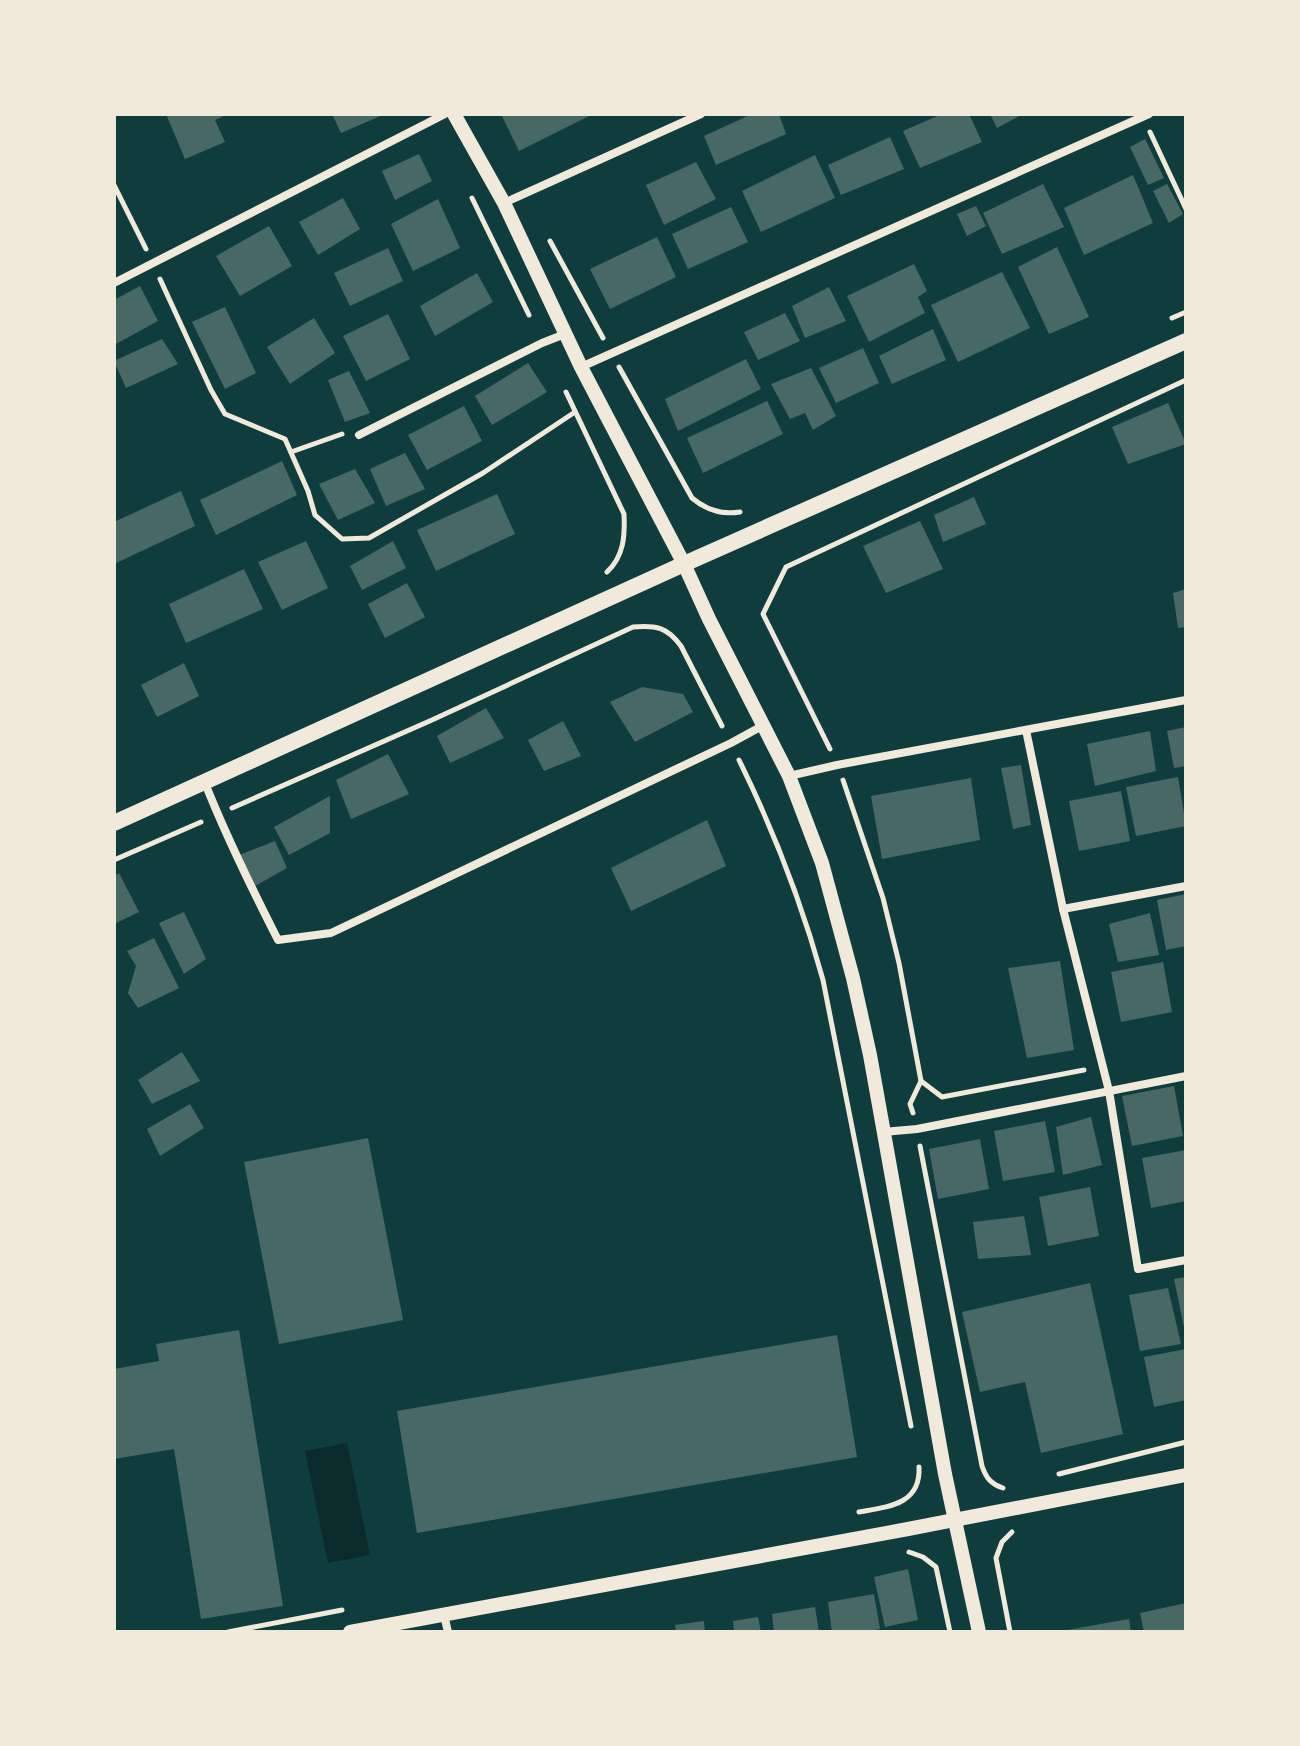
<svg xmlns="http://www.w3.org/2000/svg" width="1300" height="1746" viewBox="0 0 1300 1746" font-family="'Asap Condensed',sans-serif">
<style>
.water{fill:#0a2a2b}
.building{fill:#486865}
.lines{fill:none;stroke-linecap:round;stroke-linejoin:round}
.path{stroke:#f1e9da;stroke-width:5}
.minor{stroke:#f1e9da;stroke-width:8}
.tertiary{stroke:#f1e9da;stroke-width:14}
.secondary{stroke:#f1e9da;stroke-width:16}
</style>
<rect width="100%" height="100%" fill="#0f3d3e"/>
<!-- water -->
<path class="water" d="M347,1443L370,1555L328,1563L305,1451Z"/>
<!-- building -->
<g class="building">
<path d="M166,114H228L215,120L225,142L185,159Z"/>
<path d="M332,114H385L341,133Z"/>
<path d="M501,114H593L519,151Z"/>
<path d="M752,114H779L786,134L716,165L704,136Z"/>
<path d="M942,114H969L982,142L920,168L903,131Z"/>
<path d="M990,114H1023L997,128Z"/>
<path d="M890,137L904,169L841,195L828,165Z"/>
<path d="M1145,139L1164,178L1148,185L1130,147Z"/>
<path d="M419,154L432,181L395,200L382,171Z"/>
<path d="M815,155L835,198L761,232L742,191Z"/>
<path d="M696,162L716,199L664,225L646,185Z"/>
<path d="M1133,175L1153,223L1084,255L1064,208Z"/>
<path d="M1043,184L1064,227L1002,254L983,213Z"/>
<path d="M1167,184L1183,214L1169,223L1153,191Z"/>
<path d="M343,198L360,229L318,255L299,222Z"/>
<path d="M438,199L460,248L413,271L391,224Z"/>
<path d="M976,206L986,226L967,236L957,214Z"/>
<path d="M731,207L748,242L688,269L672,234Z"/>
<path d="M269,226L292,266L240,296L216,256Z"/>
<path d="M657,237L676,277L610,309L590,269Z"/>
<path d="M1057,247L1089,317L1049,334L1018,267Z"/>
<path d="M388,248L403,281L350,306L334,273Z"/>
<path d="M914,264L927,291L918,297L925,313L869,342L847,296Z"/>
<path d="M1002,272L1030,328L958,362L931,305Z"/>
<path d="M477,273L493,302L435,336L420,306Z"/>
<path d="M140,286L158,321L114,345V300Z"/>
<path d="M829,287L846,321L805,338L792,306Z"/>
<path d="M225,307L256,373L225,389L192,322Z"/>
<path d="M785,313L800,341L758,360L744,332Z"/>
<path d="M388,314L410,359L366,381L343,336Z"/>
<path d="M314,318L335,353L290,384L267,347Z"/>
<path d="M933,329L946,360L892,384L879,356Z"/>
<path d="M162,339L178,364L126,388L114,361Z"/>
<path d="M863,348L879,383L836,403L819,368Z"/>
<path d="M746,359L761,389L678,431L665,399Z"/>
<path d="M528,363L547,392L492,425L475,396Z"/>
<path d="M811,368L836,416L813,430L805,413L790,419L771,384Z"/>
<path d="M349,371L370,413L345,422L328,380Z"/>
<path d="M767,401L783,434L703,473L687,438Z"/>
<path d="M1168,403L1186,444L1128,464L1112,427Z"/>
<path d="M464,406L482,441L427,470L408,435Z"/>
<path d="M405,453L425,489L386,506L370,469Z"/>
<path d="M282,461L297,495L216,535L200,500Z"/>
<path d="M355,469L375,503L338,520L319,484Z"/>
<path d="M181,491L195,526L114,564V522Z"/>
<path d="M497,494L515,534L436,571L417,530Z"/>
<path d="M974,497L986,524L943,542L934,515Z"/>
<path d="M920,521L943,569L886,593L863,546Z"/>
<path d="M306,541L328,588L282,610L258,562Z"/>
<path d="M393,541L406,568L362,590L350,566Z"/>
<path d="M244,569L263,609L186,643L169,604Z"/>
<path d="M407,583L425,617L385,638L368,604Z"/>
<path d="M1186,589V627L1178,628L1173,593Z"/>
<path d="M184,663L199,696L157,717L141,685Z"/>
<path d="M642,687L683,694L693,712L635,742L610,702Z"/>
<path d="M486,708L504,738L450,763L437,736Z"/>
<path d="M563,721L581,756L544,771L528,740Z"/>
<path d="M1186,727V766L1174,768L1167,731Z"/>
<path d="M1150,731L1156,771L1095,786L1087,744Z"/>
<path d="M388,754L409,794L351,819L336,780Z"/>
<path d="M1021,765L1031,825L1013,829L1001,768Z"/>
<path d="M1178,777L1186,826L1136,836L1126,787Z"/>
<path d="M971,778L980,840L882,859L871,796Z"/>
<path d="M1121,791L1130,841L1079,851L1069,801Z"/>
<path d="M330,796V833L289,855L274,827Z"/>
<path d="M707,820L726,866L631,911L611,868Z"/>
<path d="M275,841L287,868L255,886L239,855Z"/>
<path d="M119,873L139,912L116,923L114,919V876Z"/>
<path d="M1186,894V946L1166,950L1157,900Z"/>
<path d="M184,912L206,959L184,974L159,923Z"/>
<path d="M1150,913L1159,955L1118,962L1109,924Z"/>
<path d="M154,938L179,988L138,1008L128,993L136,966L127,951Z"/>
<path d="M1060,961L1074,1050L1027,1058L1008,968Z"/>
<path d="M1163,962L1172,1012L1121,1022L1111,972Z"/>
<path d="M182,1052L200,1081L152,1104L138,1080Z"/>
<path d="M1174,1086L1183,1136L1132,1146L1122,1096Z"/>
<path d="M190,1104L204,1128L160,1156L147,1129Z"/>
<path d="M1091,1117L1102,1165L1063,1175L1056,1127Z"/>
<path d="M1045,1121L1055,1172L1003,1181L994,1131Z"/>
<path d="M368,1138L403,1320L279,1344L244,1162Z"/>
<path d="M980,1139L989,1189L938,1199L929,1149Z"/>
<path d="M1186,1150V1201L1151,1208L1142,1158Z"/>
<path d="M1090,1187L1099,1236L1048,1246L1039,1197Z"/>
<path d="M1024,1216L1031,1255L978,1259L973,1222Z"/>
<path d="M1186,1277V1332H1185L1174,1279Z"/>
<path d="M1090,1283L1123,1434L1041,1453L1025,1382L980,1392L962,1312Z"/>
<path d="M1168,1288L1181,1344L1140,1351L1129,1295Z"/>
<path d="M239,1330L283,1606L201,1619L174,1449L114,1459V1369L159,1361L156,1344Z"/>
<path d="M837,1335L857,1457L417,1533L397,1411Z"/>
<path d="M1186,1349V1400L1154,1407L1144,1357Z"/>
<path d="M908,1569L918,1620L885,1627L874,1577Z"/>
<path d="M874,1594L880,1629L860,1632H832L828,1602Z"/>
<path d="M1186,1603V1632H1144L1140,1613Z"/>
<path d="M815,1607L819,1632H774L772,1614Z"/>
<path d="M758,1617L761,1632H734L733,1621Z"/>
<path d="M1129,1619L1131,1632H1067V1630Z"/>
<path d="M704,1621L705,1632H676L675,1625Z"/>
</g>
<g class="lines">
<!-- path -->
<g class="path">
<path d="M1150,132L1186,209"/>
<path d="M114,185L146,249"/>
<path d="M472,198L529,315"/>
<path d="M550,241L603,338"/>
<path d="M160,279L211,390L225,414L285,439L308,491L315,515L342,539L369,538L483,473L575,412"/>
<path d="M1172,318L1186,312"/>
<path d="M619,367L692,498C705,509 722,515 740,512"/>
<path d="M566,392L624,514C625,536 624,556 607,572"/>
<path d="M291,452L342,434"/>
<path d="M830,749L763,614L786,567L1186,380"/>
<path d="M739,760C774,831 802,904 823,980L911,1426"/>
<path d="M843,780L883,898L899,963L921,1081L910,1104L913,1113"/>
<path d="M232,808L432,720L633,627C656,625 667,627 681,646L722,726"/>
<path d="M114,860L201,822"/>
<path d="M921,1081L942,1097L1084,1070"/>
<path d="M920,1146L982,1466C986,1478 991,1484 1003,1488"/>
<path d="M1059,1474L1186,1442"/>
<path d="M859,1512C887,1507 921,1505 919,1467"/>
<path d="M909,1552L923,1557L936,1567L950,1632"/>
<path d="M228,1632L342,1610"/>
<path d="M1010,1632L996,1558L1002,1542L1012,1532"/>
</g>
<!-- minor -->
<g class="minor">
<path d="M504,203L701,114"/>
<path d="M114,283L445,114"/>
<path d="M581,367L1149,114"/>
<path d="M359,435L542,343L565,334"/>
<path d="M1026,730L1063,909L1109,1091L1138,1269L1186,1260"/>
<path d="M789,776L837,765L1186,700"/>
<path d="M205,783C226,836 252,889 278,940L331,933L731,743L764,725"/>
<path d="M1063,909L1186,886"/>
<path d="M883,1132L917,1129L1186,1076"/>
<path d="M444,1615L448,1632"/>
</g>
<!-- tertiary -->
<g class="tertiary">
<path d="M454,114L504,203L581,367L684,564L709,619L789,776L822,863L853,978L870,1055L945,1474L979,1632"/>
<path d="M350,1632L908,1529L1186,1475"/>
</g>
<!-- secondary -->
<path class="secondary" d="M114,823L684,564L1186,341"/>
</g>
<!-- border -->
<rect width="1300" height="1746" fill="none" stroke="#f1e9da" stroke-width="232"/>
</svg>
